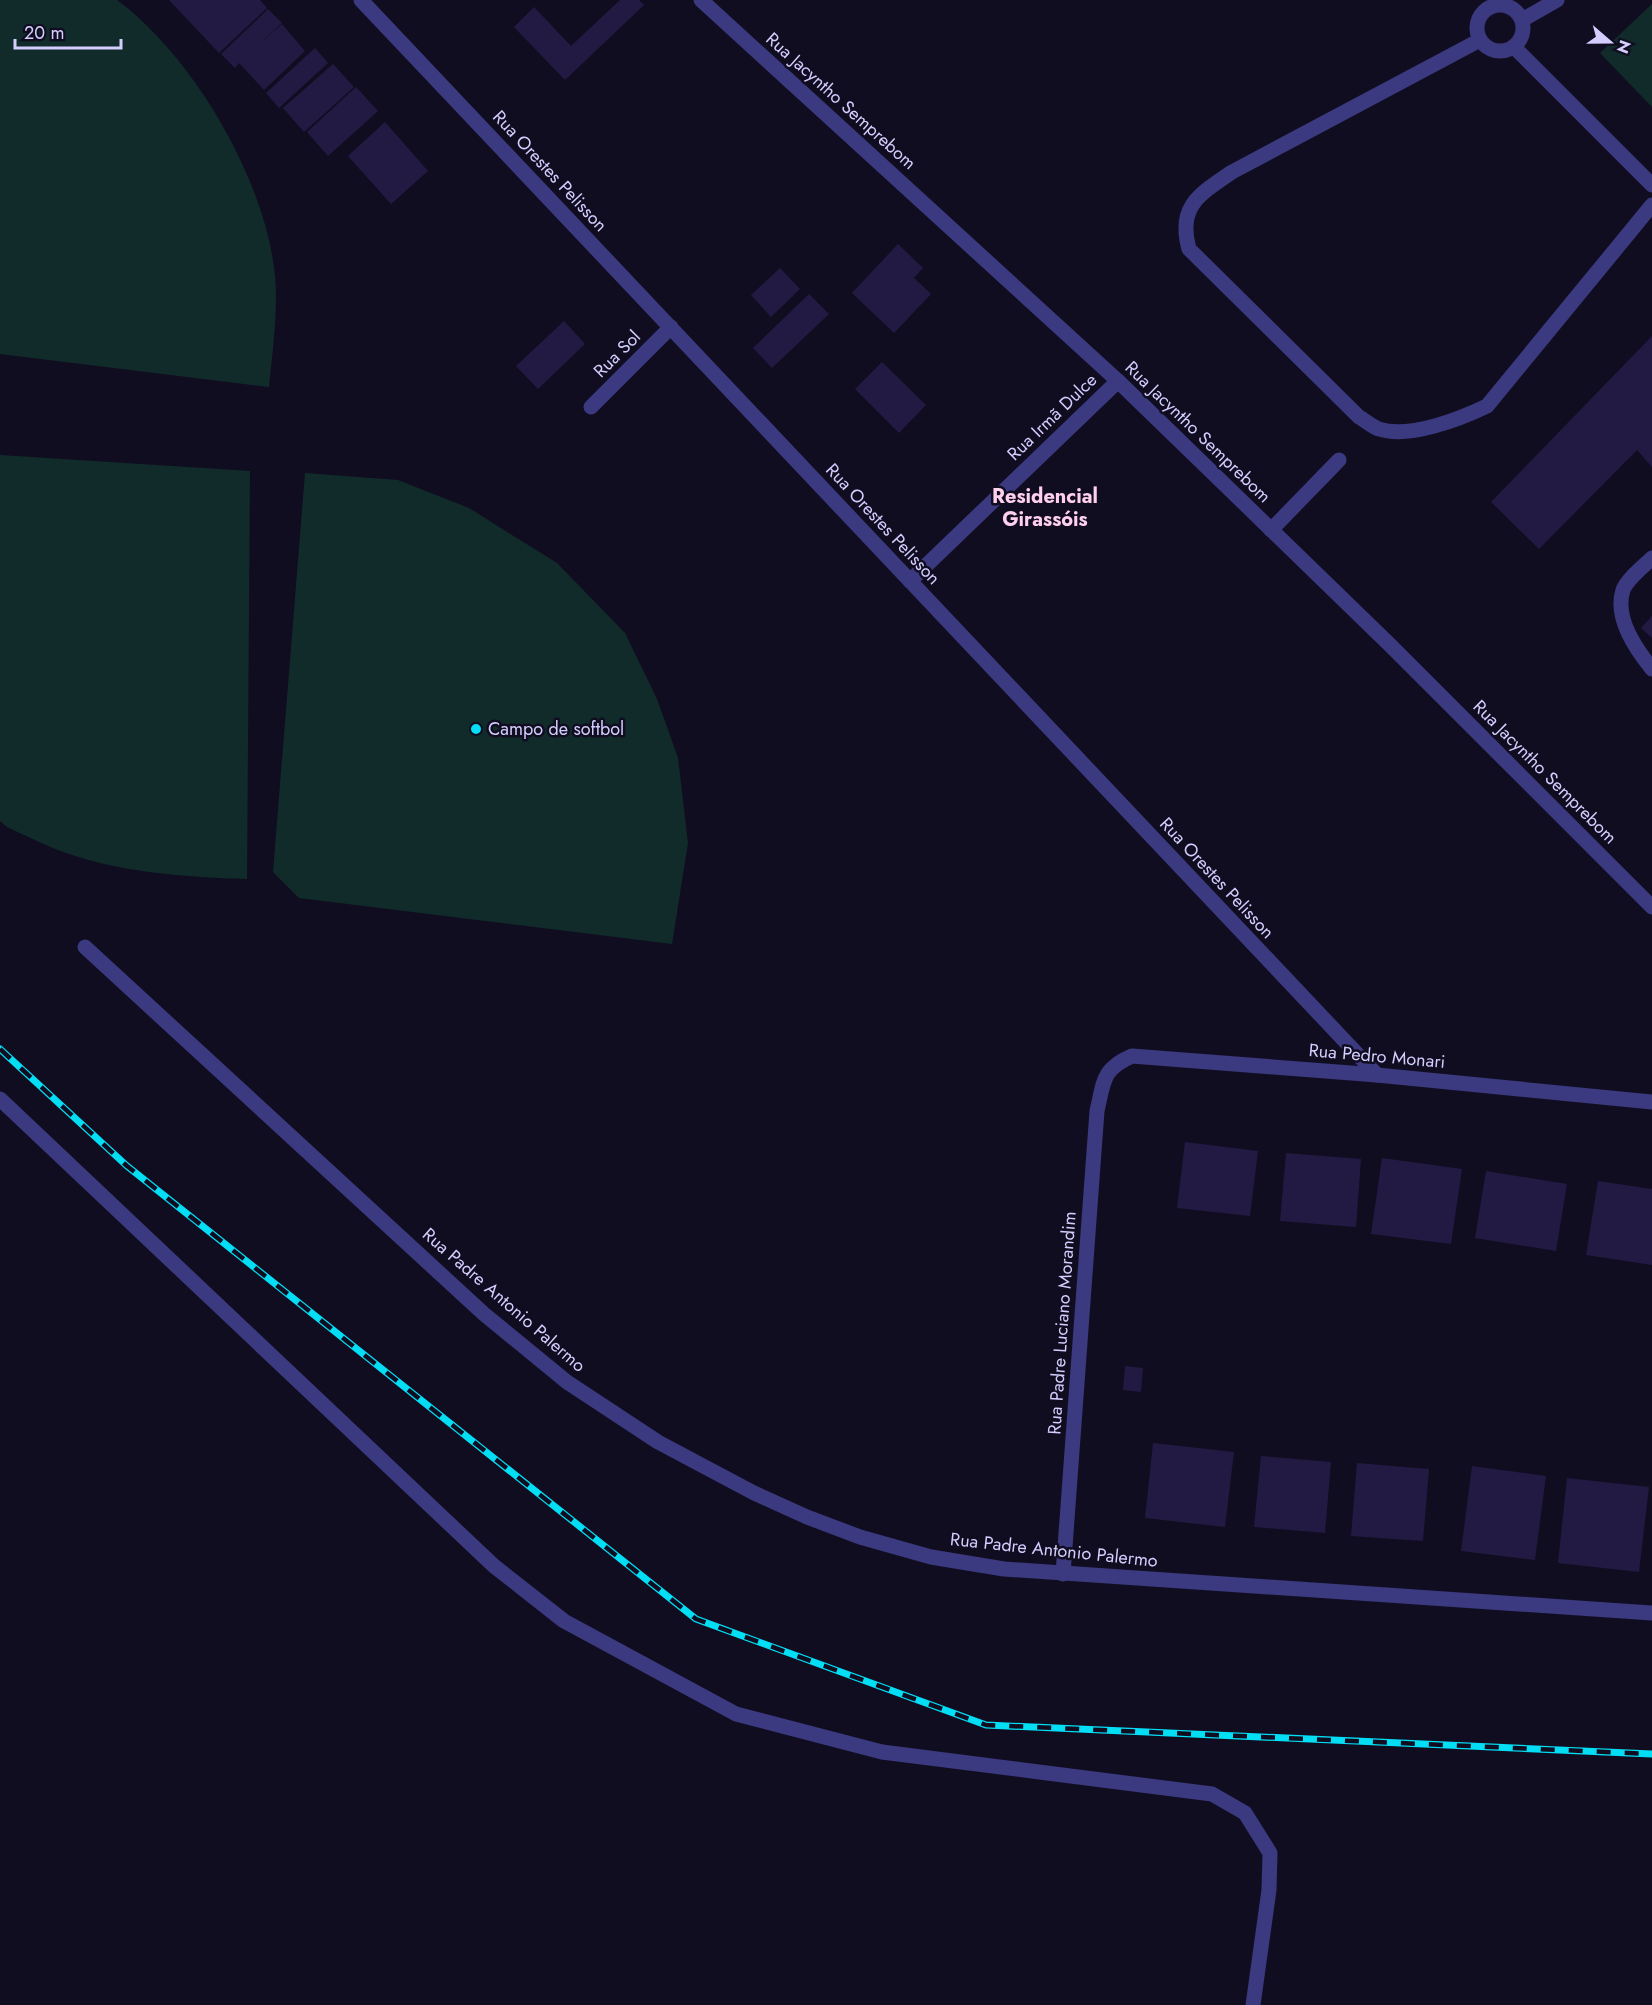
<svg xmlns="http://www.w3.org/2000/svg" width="1652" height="2005" viewBox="0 0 1652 2005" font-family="Jost,sans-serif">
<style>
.green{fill:#112b2a}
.building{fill:#221a42}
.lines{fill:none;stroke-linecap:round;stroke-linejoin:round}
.minor{stroke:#3b397f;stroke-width:15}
.rail-casing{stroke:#03def5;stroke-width:7}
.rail{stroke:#110d21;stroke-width:4.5;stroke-dasharray:14;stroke-linecap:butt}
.poi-dot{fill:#03def5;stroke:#110d21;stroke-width:2}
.labels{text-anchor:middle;stroke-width:5;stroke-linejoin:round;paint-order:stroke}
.street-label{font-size:18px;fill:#d3cefe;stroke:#110d21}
.poi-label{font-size:18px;fill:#d3cefe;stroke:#110d21;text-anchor:start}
.neighbourhood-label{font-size:20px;font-weight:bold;fill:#fed0ee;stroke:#110d21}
</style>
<rect width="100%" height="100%" fill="#110d21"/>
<!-- green -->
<g class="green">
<path d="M0,0H117C197,59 276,196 276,296C276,326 272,357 269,387L0,354Z"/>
<path d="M1652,4V107L1600,53Z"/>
<path d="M0,455L250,471L247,879C186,877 124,873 66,853C46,846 27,836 7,827L0,821Z"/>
<path d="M305,473L398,480L469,508L557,563L625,633L657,699L678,758L688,843L672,944L299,898L273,872Z"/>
</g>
<!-- building -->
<g class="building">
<path d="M169,0H260L267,8L219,53Z"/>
<path d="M620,0H639L644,5L565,80L514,27L534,7L571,46Z"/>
<path d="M268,9L282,23L259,44L282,24L305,51L264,90L239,63L235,68L221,54Z"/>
<path d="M315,48L328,63L279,108L266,93Z"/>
<path d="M333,64L354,87L304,132L283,108Z"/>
<path d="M356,87L378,111L328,156L307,132Z"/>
<path d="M385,122L428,171L391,204L348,156Z"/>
<path d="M898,244L923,268L914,278L931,294L894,333L852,293Z"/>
<path d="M780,268L800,289L771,317L751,295Z"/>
<path d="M809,294L829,314L772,368L753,348Z"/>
<path d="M564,321L585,344L538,389L516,366Z"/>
<path d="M1652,336V467L1637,450L1539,549L1491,502Z"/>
<path d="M882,362L926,405L899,433L855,389Z"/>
<path d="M1652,616V638L1641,628Z"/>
<path d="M1185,1142L1258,1151L1250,1216L1177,1208Z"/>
<path d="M1286,1153L1361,1159L1356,1227L1280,1221Z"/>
<path d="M1382,1158L1462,1169L1451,1244L1371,1234Z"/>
<path d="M1486,1171L1567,1184L1556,1251L1475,1238Z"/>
<path d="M1598,1181L1652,1189V1265L1586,1255Z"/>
<path d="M1125,1366L1143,1368L1141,1392L1123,1390Z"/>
<path d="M1153,1443L1234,1452L1225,1527L1145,1518Z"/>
<path d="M1261,1456L1331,1462L1325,1533L1254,1527Z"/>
<path d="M1357,1463L1429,1469L1423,1541L1351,1536Z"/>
<path d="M1472,1466L1546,1476L1535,1560L1461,1551Z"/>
<path d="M1567,1478L1649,1487L1639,1572L1558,1563Z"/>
</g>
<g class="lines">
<!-- minor -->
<g class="minor">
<path d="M361,0L1377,1075"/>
<path d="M701,0L1118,381L1389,644L1652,907"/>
<circle cx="1500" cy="28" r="23"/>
<path d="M1522,20L1557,0"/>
<path d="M1480,40L1232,172C1200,194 1177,206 1189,249L1359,417C1365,420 1372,427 1379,429C1409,439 1460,419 1487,406L1652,205"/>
<path d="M1514,47L1652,185"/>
<path d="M591,407L671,327"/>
<path d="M1271,530L1339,460"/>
<path d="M1652,558C1644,566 1627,579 1623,590C1614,618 1636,649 1652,669"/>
<path d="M910,581L1118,381"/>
<path d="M85,947L484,1314L567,1382L658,1442L754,1493L807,1517L860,1537L931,1557L1004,1569L1652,1613"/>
<path d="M0,1099L494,1566L564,1621L736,1714L882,1752L1212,1794L1245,1813L1270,1853L1269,1890L1253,2005"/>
<path d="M1063,1574L1097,1111C1104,1081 1102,1069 1132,1056L1377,1075L1652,1102"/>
</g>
<!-- rail casing -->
<g class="rail-casing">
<path id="rail" d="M0,1049L127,1166L696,1619L986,1725L1652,1754"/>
</g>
<!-- rail -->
<use href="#rail" class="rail"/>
</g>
<!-- markers -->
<circle class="poi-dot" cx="476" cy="729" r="6"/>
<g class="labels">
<!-- street labels -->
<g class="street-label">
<text transform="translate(841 101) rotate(42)" y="6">Rua Jacyntho Semprebom</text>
<text transform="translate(550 171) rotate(47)" y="6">Rua Orestes Pelisson</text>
<text transform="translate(617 354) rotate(-45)" y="6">Rua Sol</text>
<text transform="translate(1052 417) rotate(-44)" y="6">Rua Irmã Dulce</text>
<text transform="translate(1198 432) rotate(44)" y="6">Rua Jacyntho Semprebom</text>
<text transform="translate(883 524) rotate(47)" y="6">Rua Orestes Pelisson</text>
<text transform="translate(1545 772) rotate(45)" y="6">Rua Jacyntho Semprebom</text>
<text transform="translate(1217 878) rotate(47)" y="6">Rua Orestes Pelisson</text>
<text transform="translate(1377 1056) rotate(5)" y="6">Rua Pedro Monari</text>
<text transform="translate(504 1300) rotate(41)" y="6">Rua Padre Antonio Palermo</text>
<text transform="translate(1062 1323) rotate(-86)" y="6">Rua Padre Luciano Morandim</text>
<text transform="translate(1054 1550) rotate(6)" y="6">Rua Padre Antonio Palermo</text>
</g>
<!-- poi labels -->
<g class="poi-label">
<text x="488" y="735">Campo de softbol</text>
</g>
<!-- neighbourhood labels -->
<g class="neighbourhood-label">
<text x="1045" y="503">Residencial<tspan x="1045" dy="23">Girassóis</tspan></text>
</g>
</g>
<!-- north arrow -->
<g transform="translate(1610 42) rotate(110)" stroke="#110d21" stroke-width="4.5" paint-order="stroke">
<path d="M0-4.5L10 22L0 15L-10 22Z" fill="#d3cefe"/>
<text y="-9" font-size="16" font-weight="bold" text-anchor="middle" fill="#d3cefe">N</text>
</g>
<!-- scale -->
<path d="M15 39v9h106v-9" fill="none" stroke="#d3cefe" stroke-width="3"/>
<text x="24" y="39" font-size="18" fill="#d3cefe" stroke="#110d21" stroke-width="4.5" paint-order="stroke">20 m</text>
</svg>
